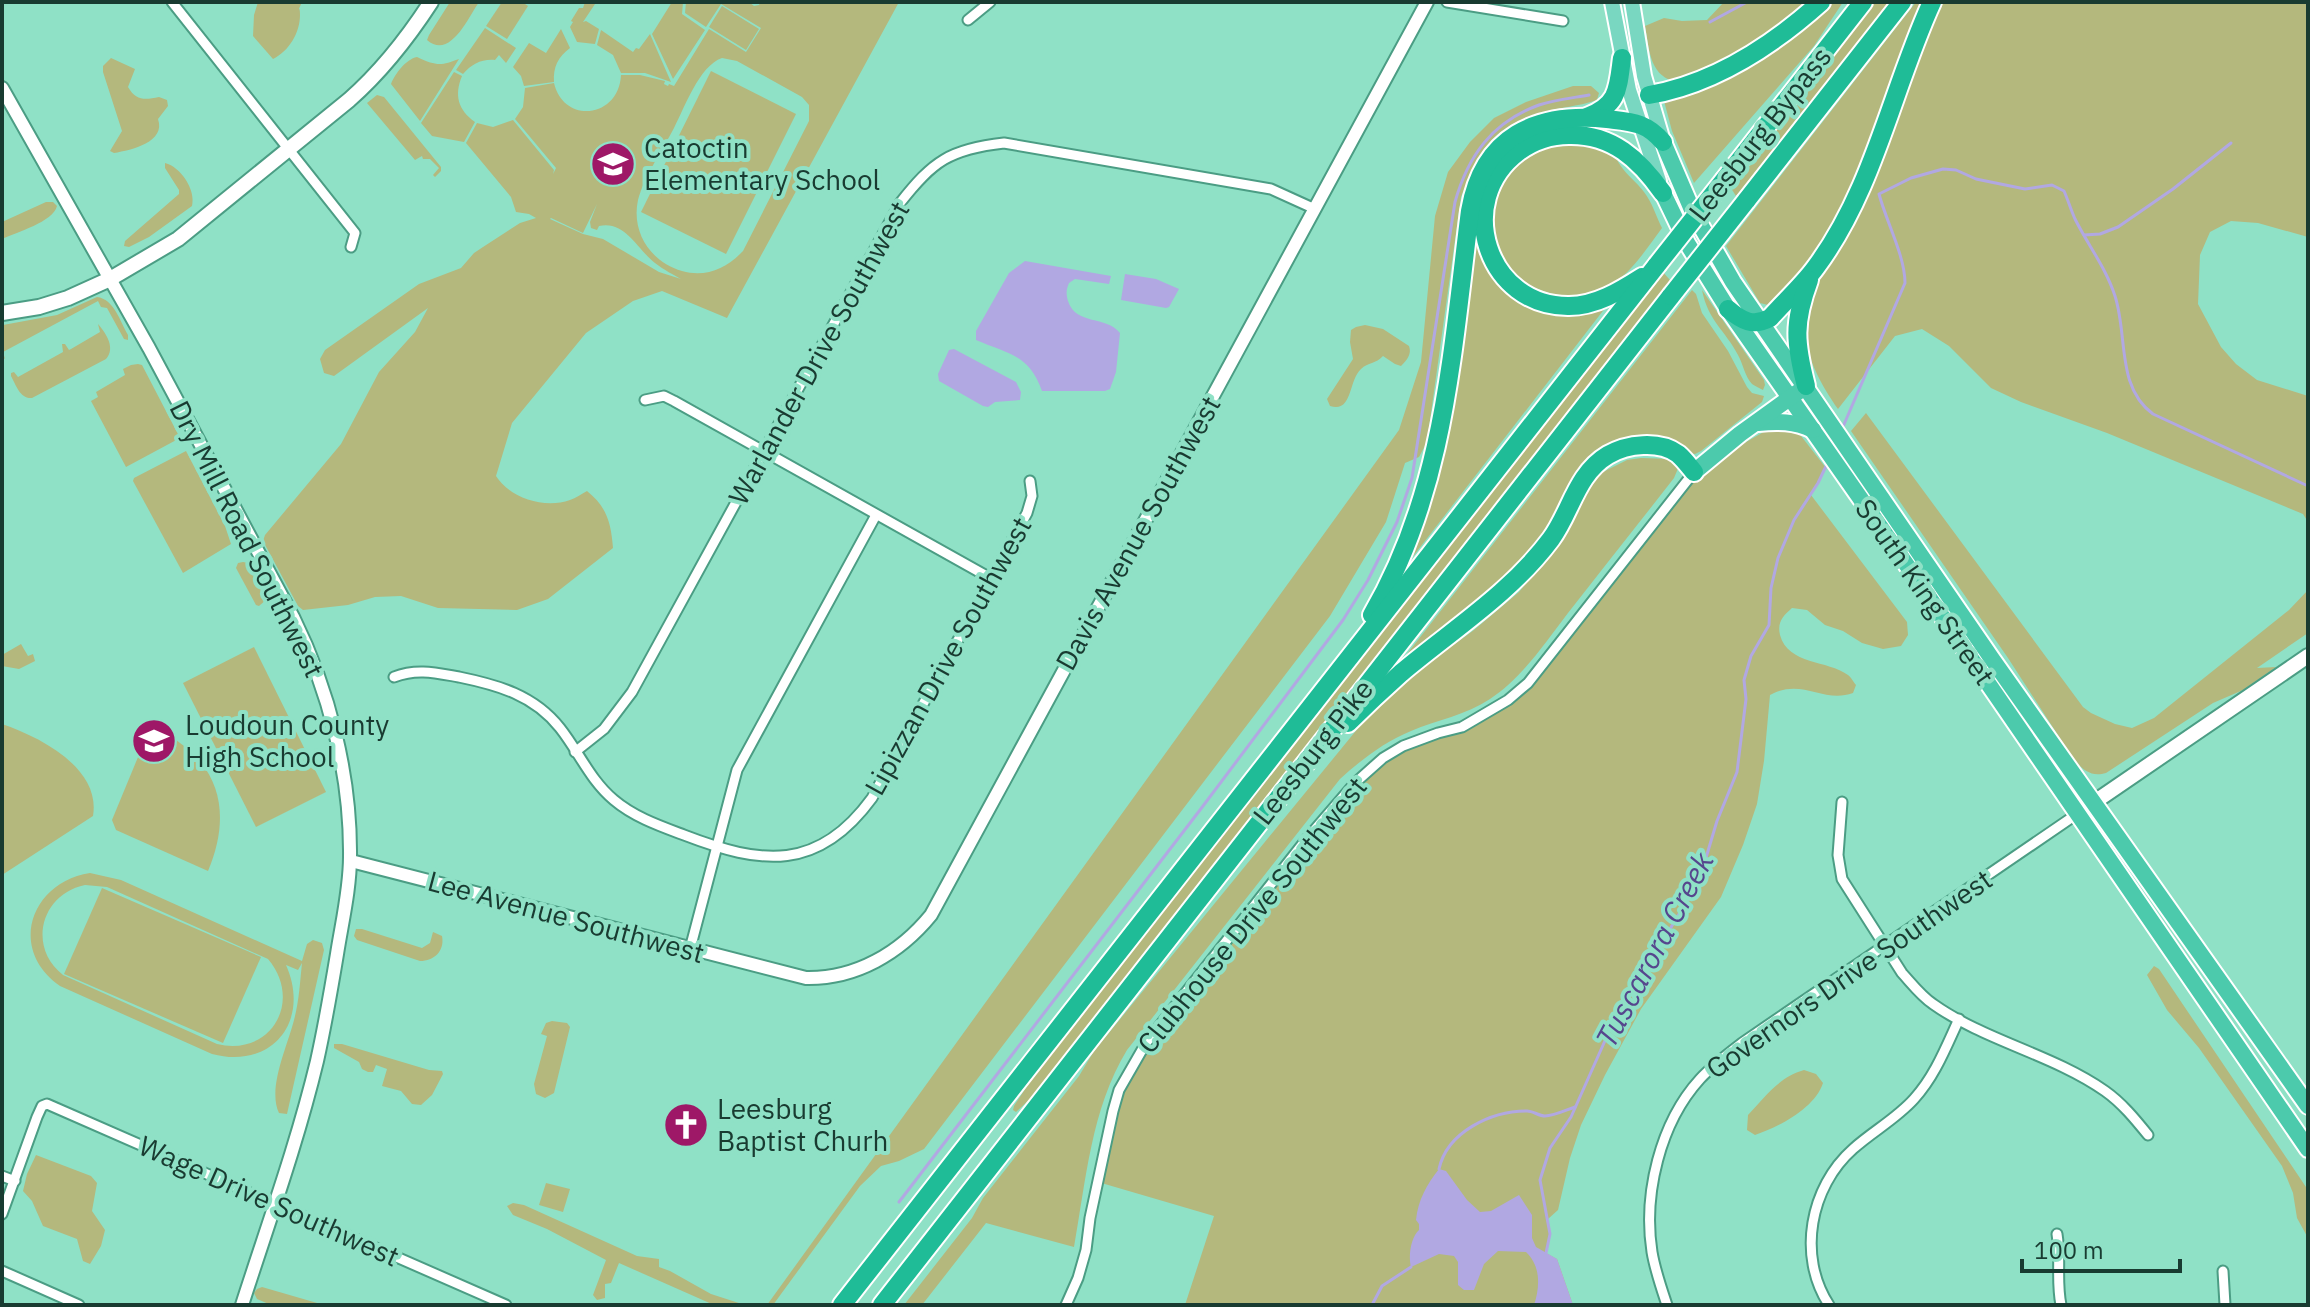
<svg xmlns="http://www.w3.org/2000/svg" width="2310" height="1307" viewBox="0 0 2310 1307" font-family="'IBM Plex Sans',sans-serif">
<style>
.green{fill:#b4b87d;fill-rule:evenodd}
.water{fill:#b1a8e2}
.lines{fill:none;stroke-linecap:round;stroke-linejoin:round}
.stream{stroke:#b1a8e2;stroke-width:3}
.minor-casing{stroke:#4b9d84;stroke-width:13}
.tertiary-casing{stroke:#4b9d84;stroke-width:16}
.secondary-casing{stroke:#4b9d84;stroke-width:18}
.primary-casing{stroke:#fff;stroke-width:18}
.trunk-casing{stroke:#fff;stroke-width:20}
.motorway-casing{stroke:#fff;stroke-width:22}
.minor{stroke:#fff;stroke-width:9}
.tertiary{stroke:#fff;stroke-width:12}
.secondary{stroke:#fff;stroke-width:14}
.primary{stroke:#79d7c1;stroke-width:14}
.trunk{stroke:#4ccaac;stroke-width:16}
.motorway{stroke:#1fbc97;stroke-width:18}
.motorway-bridge-casing{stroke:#fff;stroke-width:22;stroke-linecap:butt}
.motorway-bridge{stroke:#1fbc97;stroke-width:18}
.labels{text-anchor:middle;stroke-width:8;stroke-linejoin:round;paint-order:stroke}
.street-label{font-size:28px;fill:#193b31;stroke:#8fe1c6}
.poi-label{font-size:28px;fill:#193b31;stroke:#8fe1c6;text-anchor:start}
.water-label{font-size:30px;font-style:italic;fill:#56468d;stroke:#8fe1c6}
</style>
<rect width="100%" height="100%" fill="#8fe1c6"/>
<!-- green -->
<g class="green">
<path d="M258,2H302C297,14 300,3 300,15C300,33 289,51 273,59L253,36L254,15Z"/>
<path d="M450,2H479C468,18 450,60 427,40L429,35Z"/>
<path d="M502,2H522L528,6L507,39L486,26Z"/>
<path d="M585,2L595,4L583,22L586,21L599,29L595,44L577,42L570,27L573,22L571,21L579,8H583Z"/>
<path d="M672,2H683L682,14L705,30L673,79L652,34Z"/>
<path d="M686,2H749L754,6L759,5L760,2H899L727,318L662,291L633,301L586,333L512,423L496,476C510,498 544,509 570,500C576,498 581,494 587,491C607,507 611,523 613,548L548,599L517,610L438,608L401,596L375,597L348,605L303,610L298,606L263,541L265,535L341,444L379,372L415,332L428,308L334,376L324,373L320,359L325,350L419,284L461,268L474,253L483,247L520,223L536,218L529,214L516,212L511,197L466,143L477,123L493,127L513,120L554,170L553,174L556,168L515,119L523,107L525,88L554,83C564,125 619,118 621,75H640L665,81L664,84L668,86L669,84L674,86L709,29L746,52L761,28L721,4L706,27L685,13ZM722,58L737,61L802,97L809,105V121L743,251C727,268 706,278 682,271C651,262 631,233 638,200C644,177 663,149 674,128C685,107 699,66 722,58ZM597,204L590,222L591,228L597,230L599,226C625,220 637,249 655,263C664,270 674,275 681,279L659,272L603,239L583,234L550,219L551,218L583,233Z"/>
<path d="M1724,2H1809L1752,44L1680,80L1673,81C1649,74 1649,47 1645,26L1664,18L1682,21L1707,20Z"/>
<path d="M1831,2H1843L1814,46L1694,183L1672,131L1664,101L1806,23Z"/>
<path d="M1870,2H1892L1736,196L1729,185Z"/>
<path d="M1916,2H1926C1891,90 1858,201 1799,275C1791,285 1782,293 1773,302L1768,305L1760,303L1726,246Z"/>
<path d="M1941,2H2308V237L2258,223L2231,221L2210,232L2200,255L2198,304L2221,347L2236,364L2257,380L2308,396V522L2303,514L2107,433L2021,402L1991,388L1949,346L1922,329L1895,336L1838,409C1820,383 1802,352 1806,319C1811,284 1845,235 1861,202C1873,176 1886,150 1896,123C1911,83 1923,41 1941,2Z"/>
<path d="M722,6L759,29L746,50L709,27Z"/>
<path d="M485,28L516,48L506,63L499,55L495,60C481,59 472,64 463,74L456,70Z"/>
<path d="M561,29L570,48C558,57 553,67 554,82L524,86L521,76L513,67L529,43L546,53Z"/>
<path d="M601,30L633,52L636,48L639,49L650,34L671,82L645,73H621L613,55L597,45Z"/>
<path d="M417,57C438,67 442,65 459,59L420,121L391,84C395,74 406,59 417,57Z"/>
<path d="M111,58L135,69L128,87C136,101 145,100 159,97L167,100L168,106L158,119C166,142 132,150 114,153L110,151L122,131L103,72V66Z"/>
<path d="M711,71L796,114L726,254L641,212Z"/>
<path d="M454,72L462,76C454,95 458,110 475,122L464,142L432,136L421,123Z"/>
<path d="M1573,86H1591L1599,93L1597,100C1577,107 1559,107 1541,113C1490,128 1480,151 1461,197L1427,442L1419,457L1405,463L1386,522L1330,616L924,1149L899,1161L881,1166L860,1186L773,1305H767L1399,430L1421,362L1435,216L1448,172L1470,142L1494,118L1526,102Z"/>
<path d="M377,95L384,97L441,167V171L435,177L433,175L439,168L430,159H423L422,156L415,160L367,103Z"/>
<path d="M1573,140L1614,150C1618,170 1633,177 1644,192C1652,202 1656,216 1662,228C1647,248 1631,274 1608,287C1590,298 1569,299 1549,293C1506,280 1485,249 1493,205C1495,195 1498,184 1504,176C1512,167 1526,154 1537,148C1546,142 1562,142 1573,140Z"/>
<path d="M165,163C181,167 196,190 192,206L149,237L129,247L124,246L125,241L179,194V190L165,168Z"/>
<path d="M46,202H53L57,206C53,222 17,232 2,239V222Z"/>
<path d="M1480,237L1518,293L1609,303L1394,581L1410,547L1473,238Z"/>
<path d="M1662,271L1670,280L1660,298L1042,1088L1016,1112L1013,1110L1014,1106L1049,1052Z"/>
<path d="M1692,290L1696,294L1702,313L1728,351L1747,387L1752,393L1764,396L1762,402L1701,451L1695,454L1625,442L1554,523L1517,573L1396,668Z"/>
<path d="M1702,290L1764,380L1765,385L1763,390C1759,388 1755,386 1752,384C1745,377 1743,364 1738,355C1725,330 1708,321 1702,290Z"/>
<path d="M97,297C114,299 120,321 128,335V340L124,339L107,308L101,307L98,301L3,352L5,359L2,357L3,325L57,315Z"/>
<path d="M98,324C106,333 116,348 106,359L32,398C20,399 16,385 11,376V373L14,372L18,377L63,352L62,344H65L69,350L71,349L100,332Z"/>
<path d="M1365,325L1383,329L1409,346C1412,354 1407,360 1401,366L1395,364L1383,356C1376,364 1368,362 1361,369C1348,381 1353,413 1330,406L1327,399L1353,359L1350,342L1351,330L1356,327Z"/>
<path d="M138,364L142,365L180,438L126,467L91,401L98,397L96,392L125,375L123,369L131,365Z"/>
<path d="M1866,413L2083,707L2091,713L2115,724L2132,728L2154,718L2289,610L2308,590V633L2257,668L2276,667L2243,690L2213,703L2106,773C2092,777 2084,771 2074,760L2008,658L1851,431Z"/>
<path d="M1779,427L1798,432L1826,468L1811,495L1907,622L1908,635L1901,646L1883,649L1862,643L1843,631L1825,625L1807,610L1792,608C1783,616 1777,622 1780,635C1788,665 1828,660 1848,675C1850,676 1855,684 1856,685L1853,693C1823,704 1802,677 1770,695L1764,761L1757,804L1743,845L1721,897L1641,1009L1605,1075L1581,1125L1570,1158L1558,1210L1548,1219L1550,1234L1546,1253L1557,1259L1573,1305H1185L1214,1216L1098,1182L1113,1111L1133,1064L1355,783L1403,746L1467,724L1508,700L1538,671L1694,472L1767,430Z"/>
<path d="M186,451L225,526L231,544L183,573L133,481L134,478Z"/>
<path d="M1641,458L1673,459L1679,466L1674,478C1639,523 1603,568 1568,613C1545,643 1522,678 1490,699C1466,715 1437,720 1411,731C1384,742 1361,760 1340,779L1127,1050C1091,1109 1086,1181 1074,1247L986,1223L922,1305H904L972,1218L983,1198L1079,1076L1094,1051L1368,716L1416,672L1474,630L1519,592L1555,546L1592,481L1601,473L1627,460Z"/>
<path d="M243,562L258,565L268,583L267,599L259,606L256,605L236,568L238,563Z"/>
<path d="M21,644L28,656L33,654L35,661L19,669L2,666V655Z"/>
<path d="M254,647L326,792L256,827L183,683Z"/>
<path d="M2,724C40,737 101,768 93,816L2,875Z"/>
<path d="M156,729C218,758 234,809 208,871L116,830L112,820L143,745Z"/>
<path d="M90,873L121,880L302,961L307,944L313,940L322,943L324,950L287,1114L279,1113C267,1088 288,1045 294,1020C299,1002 300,982 302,963L298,970L286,965C311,1021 272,1070 212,1054L60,986C7,949 31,882 90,873ZM85,885L107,887L268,959C303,1000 272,1057 217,1044L63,975C27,947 41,894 85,885Z"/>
<path d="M102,888L261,957L223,1043L64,974Z"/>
<path d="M356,929H362L422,948L430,943L433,932L442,936C445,951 434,961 420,961L357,940L354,936Z"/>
<path d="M2154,966L2159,969L2308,1190V1238L2297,1218L2293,1193L2282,1166L2199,1048L2167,1010L2147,975Z"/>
<path d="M552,1021L567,1023L570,1027L554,1093L545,1098L536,1094L534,1084L547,1036L541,1034L546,1023Z"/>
<path d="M334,1044H342L429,1070L442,1071L443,1074L432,1095L421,1105L412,1104L401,1091L382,1086L387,1069L376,1065L373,1072H368L362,1069L359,1062L334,1048Z"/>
<path d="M1804,1070L1816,1074L1823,1083C1815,1108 1779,1127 1755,1135L1747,1130L1748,1115C1765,1097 1779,1077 1804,1070Z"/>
<path d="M36,1155L91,1176L97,1183L92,1211L105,1230L101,1246L90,1264L83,1261L77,1239L43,1226L32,1201L23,1191L27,1174Z"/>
<path d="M546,1183L570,1189L563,1212L539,1205Z"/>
<path d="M513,1203L524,1205L637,1256L659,1259V1267L670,1271L711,1294L745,1305H714L619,1263L611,1283L605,1284V1298L597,1300L593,1295L606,1260L547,1229L513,1215L507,1206Z"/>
<path d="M262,1287L324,1305H271L257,1299L254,1293L257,1289Z"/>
</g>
<!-- water -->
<g class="water">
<path d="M1025,261L1111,276L1109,284L1075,279L1069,283C1066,290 1066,294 1068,301C1076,326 1106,315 1120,333L1116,372L1110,389L1105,391H1042C1029,354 1008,354 976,340V331L1009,273Z"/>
<path d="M1125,274L1156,279L1179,289L1169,307L1166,308L1121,300Z"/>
<path d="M954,349L1016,382L1021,392L1020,400L995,402L988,407L983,406L939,381L938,374L949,350Z"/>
<path d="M1439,1169L1446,1171L1467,1200L1480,1212L1491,1211L1519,1195L1532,1215V1238L1536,1247L1557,1259L1573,1305H1534C1540,1287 1541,1266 1526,1252L1498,1251L1484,1264L1474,1290H1464L1458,1285V1262L1454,1256L1439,1254L1411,1267C1408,1256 1411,1237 1419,1230V1224L1416,1220C1418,1200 1427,1184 1439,1169Z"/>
</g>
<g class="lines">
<!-- stream -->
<g class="stream">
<path d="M1710,22L1747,2"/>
<path d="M2084,235L2100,234L2118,227L2173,189L2231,143"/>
<path d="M1842,429L1905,283C1905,256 1886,221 1879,194L1911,178L1943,169L1956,170L1976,179L2025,189L2052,185L2064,191C2068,200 2071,210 2075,219C2088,245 2106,268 2115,296C2128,336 2116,387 2153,414L2308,486"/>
<path d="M1439,1169C1447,1132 1491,1111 1527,1111C1533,1111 1539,1116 1545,1116C1554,1116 1566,1110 1575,1107"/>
<path d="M899,1202L1200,810L1343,620L1368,580L1397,522L1412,478L1455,202C1468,156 1492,122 1539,105C1554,100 1572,98 1589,95"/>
<path d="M1546,1253L1550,1234L1540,1180L1550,1148L1571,1117L1612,1025L1699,881L1717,821L1737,772L1746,699L1744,680L1751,656L1769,625L1771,588L1778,558L1794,520L1818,483L1828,462"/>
<path d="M1372,1305L1382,1286L1411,1267"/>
</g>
<!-- minor casing -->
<g class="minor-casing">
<g id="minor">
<path d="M172,2L355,233L351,247"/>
<path d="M1447,2L1563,21"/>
<path d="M968,20L990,2"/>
<path d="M645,400L664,396L674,401L992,579"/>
<path d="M394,677C417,668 436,673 459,677C498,685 534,695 560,728C579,752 590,780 614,800C634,817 660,826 684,835C762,865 818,872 872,798L1027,513L1032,496L1030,481"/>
<path d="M575,752L604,729L632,692L900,203C933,161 950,149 1004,143L1271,189L1315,209"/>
<path d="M1842,802L1838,855L1842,879L1902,973C1912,984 1921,996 1933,1004C1985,1041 2052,1054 2105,1091C2122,1103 2135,1119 2148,1135"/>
<path d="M690,949L737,770L876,515"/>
<path d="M2,1176L15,1181"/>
<path d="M2,1214L37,1117L42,1106L47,1104L506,1305"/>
<path d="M2057,1234C2061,1258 2056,1281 2061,1305"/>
<path d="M2,1271L79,1305"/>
<path d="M2223,1271L2225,1305"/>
<path d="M1066,1305L1078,1278L1086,1250L1090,1218L1113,1111L1119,1090L1146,1043L1305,841L1355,783L1383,758L1403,746L1438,733L1462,727L1508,700L1528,683L1694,472"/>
<path d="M1667,1305C1661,1287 1655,1270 1652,1252C1643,1194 1660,1123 1700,1079C1713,1065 1728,1054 1742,1043L2077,814"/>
<path d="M1829,1305C1797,1256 1810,1187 1853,1149C1873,1131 1896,1119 1914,1099C1935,1076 1946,1047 1959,1019"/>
</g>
</g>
<!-- tertiary casing -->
<g class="tertiary-casing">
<g id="tertiary">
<path d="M2,88L149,348L293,617C329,690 351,775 350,857C350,889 342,922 337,954C331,990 325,1025 317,1061C297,1144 268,1224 242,1305"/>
<path d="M351,861L806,978C856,979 900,953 931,915L1427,2"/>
</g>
</g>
<!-- secondary casing -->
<g class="secondary-casing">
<g id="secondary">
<path d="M2,313L39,307L68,298L110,279L178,239L349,100C382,71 407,39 431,2"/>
<path d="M2077,814L2308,656"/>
</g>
</g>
<!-- primary casing -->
<g class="primary-casing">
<g id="primary">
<path d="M1612,2L1629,90L1659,181"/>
<path d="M1632,2L1644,76L1663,141"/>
</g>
</g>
<!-- trunk casing -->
<g class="trunk-casing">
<g id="trunk">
<path d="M1663,142L1693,212L1733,282L1992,659L2308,1106"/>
<path d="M1663,193L1687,243L1728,309L1893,545L2308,1149"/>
<path d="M1758,423C1778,421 1794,421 1813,430"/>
<path d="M1694,472L1740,434L1798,392"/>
</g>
</g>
<!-- motorway casing -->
<g class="motorway-casing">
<g id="motorway">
<path d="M1649,95C1713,84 1773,45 1821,2"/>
<path d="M1587,117C1619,105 1618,88 1622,58"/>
<path d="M1725,179L1863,2"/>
<path d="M1746,201L1902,2"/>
<path d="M1642,277C1620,291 1596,306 1569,306C1487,307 1453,201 1518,152C1533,141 1550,135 1569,135C1612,134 1639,159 1663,193"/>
<path d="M1728,309C1742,321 1753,327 1770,318C1785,301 1803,285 1816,267C1874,189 1892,89 1932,2"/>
<path d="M1806,386C1795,343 1793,323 1809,280"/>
<path d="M1372,615C1445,490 1452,351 1470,211C1483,136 1536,112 1607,119C1632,122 1646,122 1663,142"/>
<path d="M1348,723C1365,706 1383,689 1401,673C1452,630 1510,594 1551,539C1571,512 1576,474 1608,455C1627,444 1659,440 1678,454C1684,459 1689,466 1694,472"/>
<path d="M842,1305L1657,265"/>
<path d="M882,1305L1671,296"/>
</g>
</g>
<!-- minor -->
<use href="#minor" class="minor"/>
<!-- tertiary -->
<use href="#tertiary" class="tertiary"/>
<!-- secondary -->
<use href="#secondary" class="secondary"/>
<!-- primary -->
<use href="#primary" class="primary"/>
<!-- trunk -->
<use href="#trunk" class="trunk"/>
<!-- motorway -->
<use href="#motorway" class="motorway"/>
<!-- motorway-bridge casing -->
<g class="motorway-bridge-casing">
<g id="motorway-bridge">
<path d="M1657,265L1725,179"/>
<path d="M1671,296L1746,201"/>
</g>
</g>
<!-- motorway-bridge -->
<use href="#motorway-bridge" class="motorway-bridge"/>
</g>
<!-- icons -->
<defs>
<g id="school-disc" transform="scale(2.3)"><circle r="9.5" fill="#9e1867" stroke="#8fe1c6"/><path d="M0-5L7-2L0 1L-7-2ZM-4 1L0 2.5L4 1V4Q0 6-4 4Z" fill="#fff"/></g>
<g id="church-disc" transform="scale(2.3)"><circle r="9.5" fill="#9e1867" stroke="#8fe1c6"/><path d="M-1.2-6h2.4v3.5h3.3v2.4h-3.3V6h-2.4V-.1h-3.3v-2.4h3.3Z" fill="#fff"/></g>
</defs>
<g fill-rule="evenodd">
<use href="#school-disc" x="613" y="164"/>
<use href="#school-disc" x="154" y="741"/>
<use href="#church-disc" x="686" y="1125"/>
</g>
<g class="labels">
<!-- street labels -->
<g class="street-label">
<text transform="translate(1760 134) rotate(-52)" y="10">Leesburg Bypass</text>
<text transform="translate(819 353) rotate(-61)" y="10">Warlander Drive Southwest</text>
<text transform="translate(1138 533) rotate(-61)" y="10">Davis Avenue Southwest</text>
<text transform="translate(247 539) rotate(63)" y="10">Dry Mill Road Southwest</text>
<text transform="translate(1925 592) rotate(55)" y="10">South King Street</text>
<text transform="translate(948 656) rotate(-61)" y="10">Lipizzan Drive Southwest</text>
<text transform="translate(1313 752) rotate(-52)" y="10">Leesburg Pike</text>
<text transform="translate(1252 915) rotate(-51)" y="10">Clubhouse Drive Southwest</text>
<text transform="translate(566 917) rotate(15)" y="10">Lee Avenue Southwest</text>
<text transform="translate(1849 974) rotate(-35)" y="10">Governors Drive Southwest</text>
<text transform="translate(269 1201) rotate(24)" y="10">Wage Drive Southwest</text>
</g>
<!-- poi labels -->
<g class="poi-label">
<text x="644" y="158">Catoctin<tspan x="644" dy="32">Elementary School</tspan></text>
<text x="185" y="735">Loudoun County<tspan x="185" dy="32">High School</tspan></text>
<text x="717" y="1119">Leesburg<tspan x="717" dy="32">Baptist Churh</tspan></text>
</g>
<!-- water labels -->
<g class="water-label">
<text transform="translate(1655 950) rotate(-62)" y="10">Tuscarora Creek</text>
</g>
</g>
<!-- border -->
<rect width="2310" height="1307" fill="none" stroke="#193b31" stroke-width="8"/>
<!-- scale -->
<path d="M2022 1259v12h158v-12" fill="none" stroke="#193b31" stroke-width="4"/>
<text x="2034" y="1259" font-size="24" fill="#193b31" stroke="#8fe1c6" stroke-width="6" paint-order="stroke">100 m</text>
</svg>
